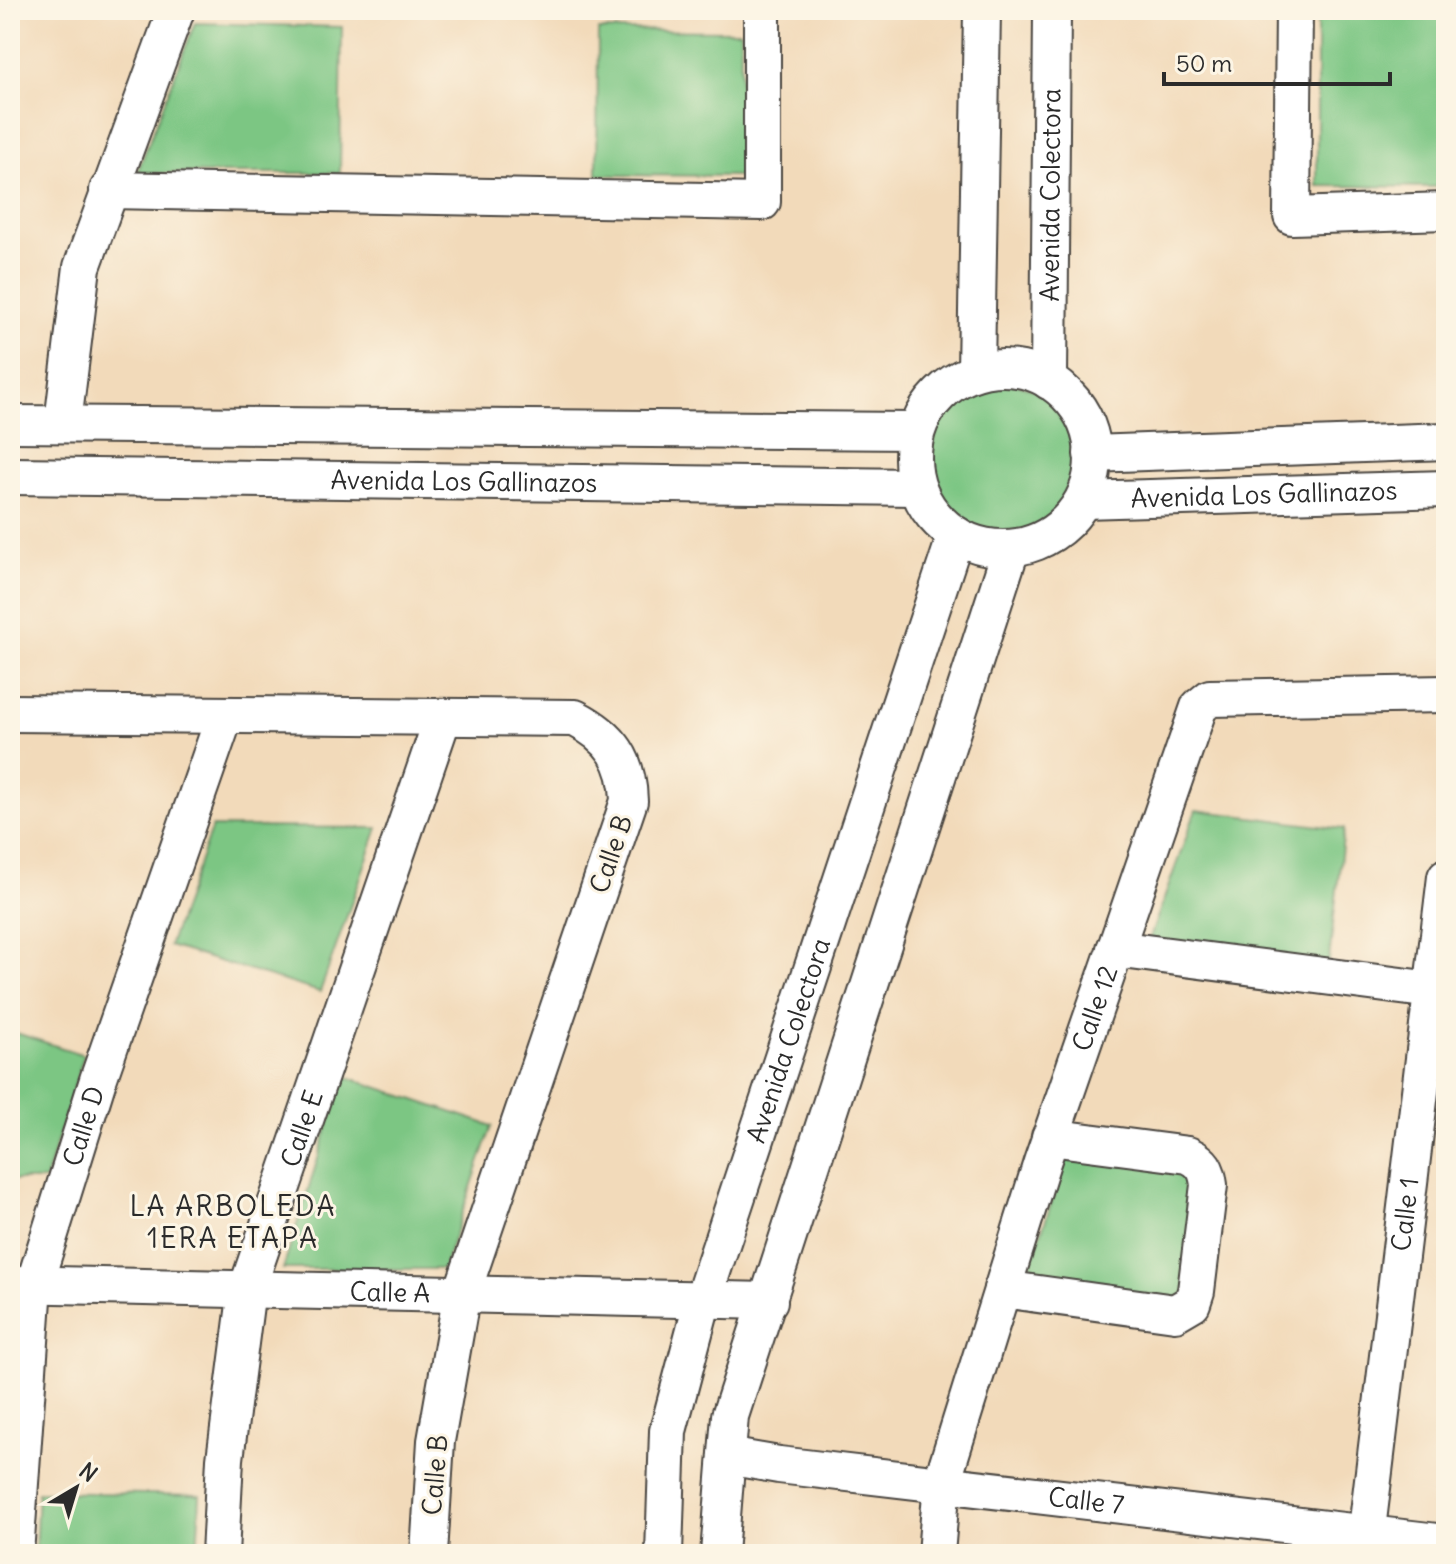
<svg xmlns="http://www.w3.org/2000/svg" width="1456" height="1564" viewBox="0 0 1456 1564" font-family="Delius,sans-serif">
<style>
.green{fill:#7cc683;stroke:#547857;stroke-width:2}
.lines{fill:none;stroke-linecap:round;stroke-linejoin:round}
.minor-casing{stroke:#494540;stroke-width:40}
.minor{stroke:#fff;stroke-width:36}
.labels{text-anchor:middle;stroke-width:6;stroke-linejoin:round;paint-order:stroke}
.street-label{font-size:26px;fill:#2b2b2b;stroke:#fcf5e5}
.neighbourhood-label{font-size:28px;letter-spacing:2px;fill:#2b2b2b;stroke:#fcf5e5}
</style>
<rect width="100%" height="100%" fill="#fcf5e5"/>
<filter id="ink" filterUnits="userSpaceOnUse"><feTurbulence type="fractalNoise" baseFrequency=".0125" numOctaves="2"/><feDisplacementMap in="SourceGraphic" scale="16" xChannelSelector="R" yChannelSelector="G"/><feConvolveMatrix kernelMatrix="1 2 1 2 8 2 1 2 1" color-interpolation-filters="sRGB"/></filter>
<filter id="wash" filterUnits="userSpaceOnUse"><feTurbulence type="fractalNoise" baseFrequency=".006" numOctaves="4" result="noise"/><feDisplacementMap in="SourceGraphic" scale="32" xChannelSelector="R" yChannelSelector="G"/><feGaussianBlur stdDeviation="1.8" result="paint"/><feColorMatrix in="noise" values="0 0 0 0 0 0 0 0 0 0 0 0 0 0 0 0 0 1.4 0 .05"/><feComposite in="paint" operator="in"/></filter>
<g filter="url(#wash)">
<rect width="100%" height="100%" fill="#f2daba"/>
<!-- green -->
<g class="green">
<path d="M1317,15L1446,16V187L1317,186Z"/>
<path d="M195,23L342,27L340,173H137Z"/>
<path d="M598,30L741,31L740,176L597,175Z"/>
<circle cx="1002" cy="460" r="77"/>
<path d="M1196,810L1344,829L1328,968L1147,946Z"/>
<path d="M212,827L378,828L320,992L169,946Z"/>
<path d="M10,1031L84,1055L45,1180H10Z"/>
<path d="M344,1076L492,1126L443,1269H283Z"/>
<path d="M1069,1151L1199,1169L1184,1300L1026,1278Z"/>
<path d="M38,1492L200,1495L197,1554H35Z"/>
</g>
</g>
<g filter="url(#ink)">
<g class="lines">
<!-- minor casing -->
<g class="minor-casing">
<g id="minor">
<path d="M1294,10L1292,216L1446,211"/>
<path d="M108,190L762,202V10"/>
<circle cx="1003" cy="458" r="90"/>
<path d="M976,371L982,10"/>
<path id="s1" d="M1049,381L1052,10"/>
<path d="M63,423L82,267L176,10"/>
<path d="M10,424L916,431"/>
<path d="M1092,454L1446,441"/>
<path id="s2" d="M10,476L916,487"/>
<path id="s3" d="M1084,500L1446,489"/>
<path d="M10,713L575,718C612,737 628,760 629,801L462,1293L436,1441L429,1554"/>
<path d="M1115,949L1432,990"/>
<path id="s4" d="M12,1284L769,1301"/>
<path d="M1002,1289L1175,1313L1192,1303L1196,1291L1209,1185C1207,1169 1203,1162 1188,1155L1050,1137"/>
<path id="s5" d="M727,1456L779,1465L1446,1543"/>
<path id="s6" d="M15,1554L34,1285L98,1080L225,715"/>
<path id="s7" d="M220,1554L225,1459L247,1289L443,717"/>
<path id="s8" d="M664,1554L668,1431L703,1299L956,535"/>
<path d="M719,1554L730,1416L1011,549"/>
<path id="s9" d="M936,1554L942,1482L1042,1162L1199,707L1210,698L1446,694"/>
<path id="s10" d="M1364,1554L1446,877"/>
</g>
</g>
<!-- minor -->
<use href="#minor" class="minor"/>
</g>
</g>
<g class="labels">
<!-- street labels -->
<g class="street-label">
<text dy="9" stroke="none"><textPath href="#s1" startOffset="186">Avenida Colectora</textPath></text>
<text dy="9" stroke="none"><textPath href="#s2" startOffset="454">Avenida Los Gallinazos</textPath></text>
<text dy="9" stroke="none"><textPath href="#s3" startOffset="180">Avenida Los Gallinazos</textPath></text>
<text transform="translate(611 854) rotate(-71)" y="9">Calle B</text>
<text dy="9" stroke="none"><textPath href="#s9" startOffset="570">Calle 12</textPath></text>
<text dy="9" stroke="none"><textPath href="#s8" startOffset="532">Avenida Colectora</textPath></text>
<text dy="9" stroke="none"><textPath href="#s6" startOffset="436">Calle D</textPath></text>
<text dy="9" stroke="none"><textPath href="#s7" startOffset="436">Calle E</textPath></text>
<text dy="9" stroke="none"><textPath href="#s10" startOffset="342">Calle 1</textPath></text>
<text dy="9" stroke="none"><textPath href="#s4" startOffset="378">Calle A</textPath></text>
<text transform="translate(435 1475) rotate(-85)" y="9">Calle B</text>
<text dy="9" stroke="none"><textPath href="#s5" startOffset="362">Calle 7</textPath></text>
</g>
<!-- neighbourhood labels -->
<g class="neighbourhood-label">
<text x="233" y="1216">LA ARBOLEDA<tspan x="233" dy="32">1ERA ETAPA</tspan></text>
</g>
</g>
<!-- margin -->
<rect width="1456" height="1564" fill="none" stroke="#fcf5e5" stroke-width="40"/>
<!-- north arrow -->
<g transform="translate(76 1488) rotate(38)" stroke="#fcf5e5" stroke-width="6" paint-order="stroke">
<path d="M0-6L14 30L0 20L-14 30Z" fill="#2b2b2b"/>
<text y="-12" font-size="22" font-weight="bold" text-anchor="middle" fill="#2b2b2b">N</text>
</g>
<!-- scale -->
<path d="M1164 72v12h226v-12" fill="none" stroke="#2b2b2b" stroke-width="4"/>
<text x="1176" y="72" font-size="24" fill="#2b2b2b" stroke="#fcf5e5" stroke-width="6" paint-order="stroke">50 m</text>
</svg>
